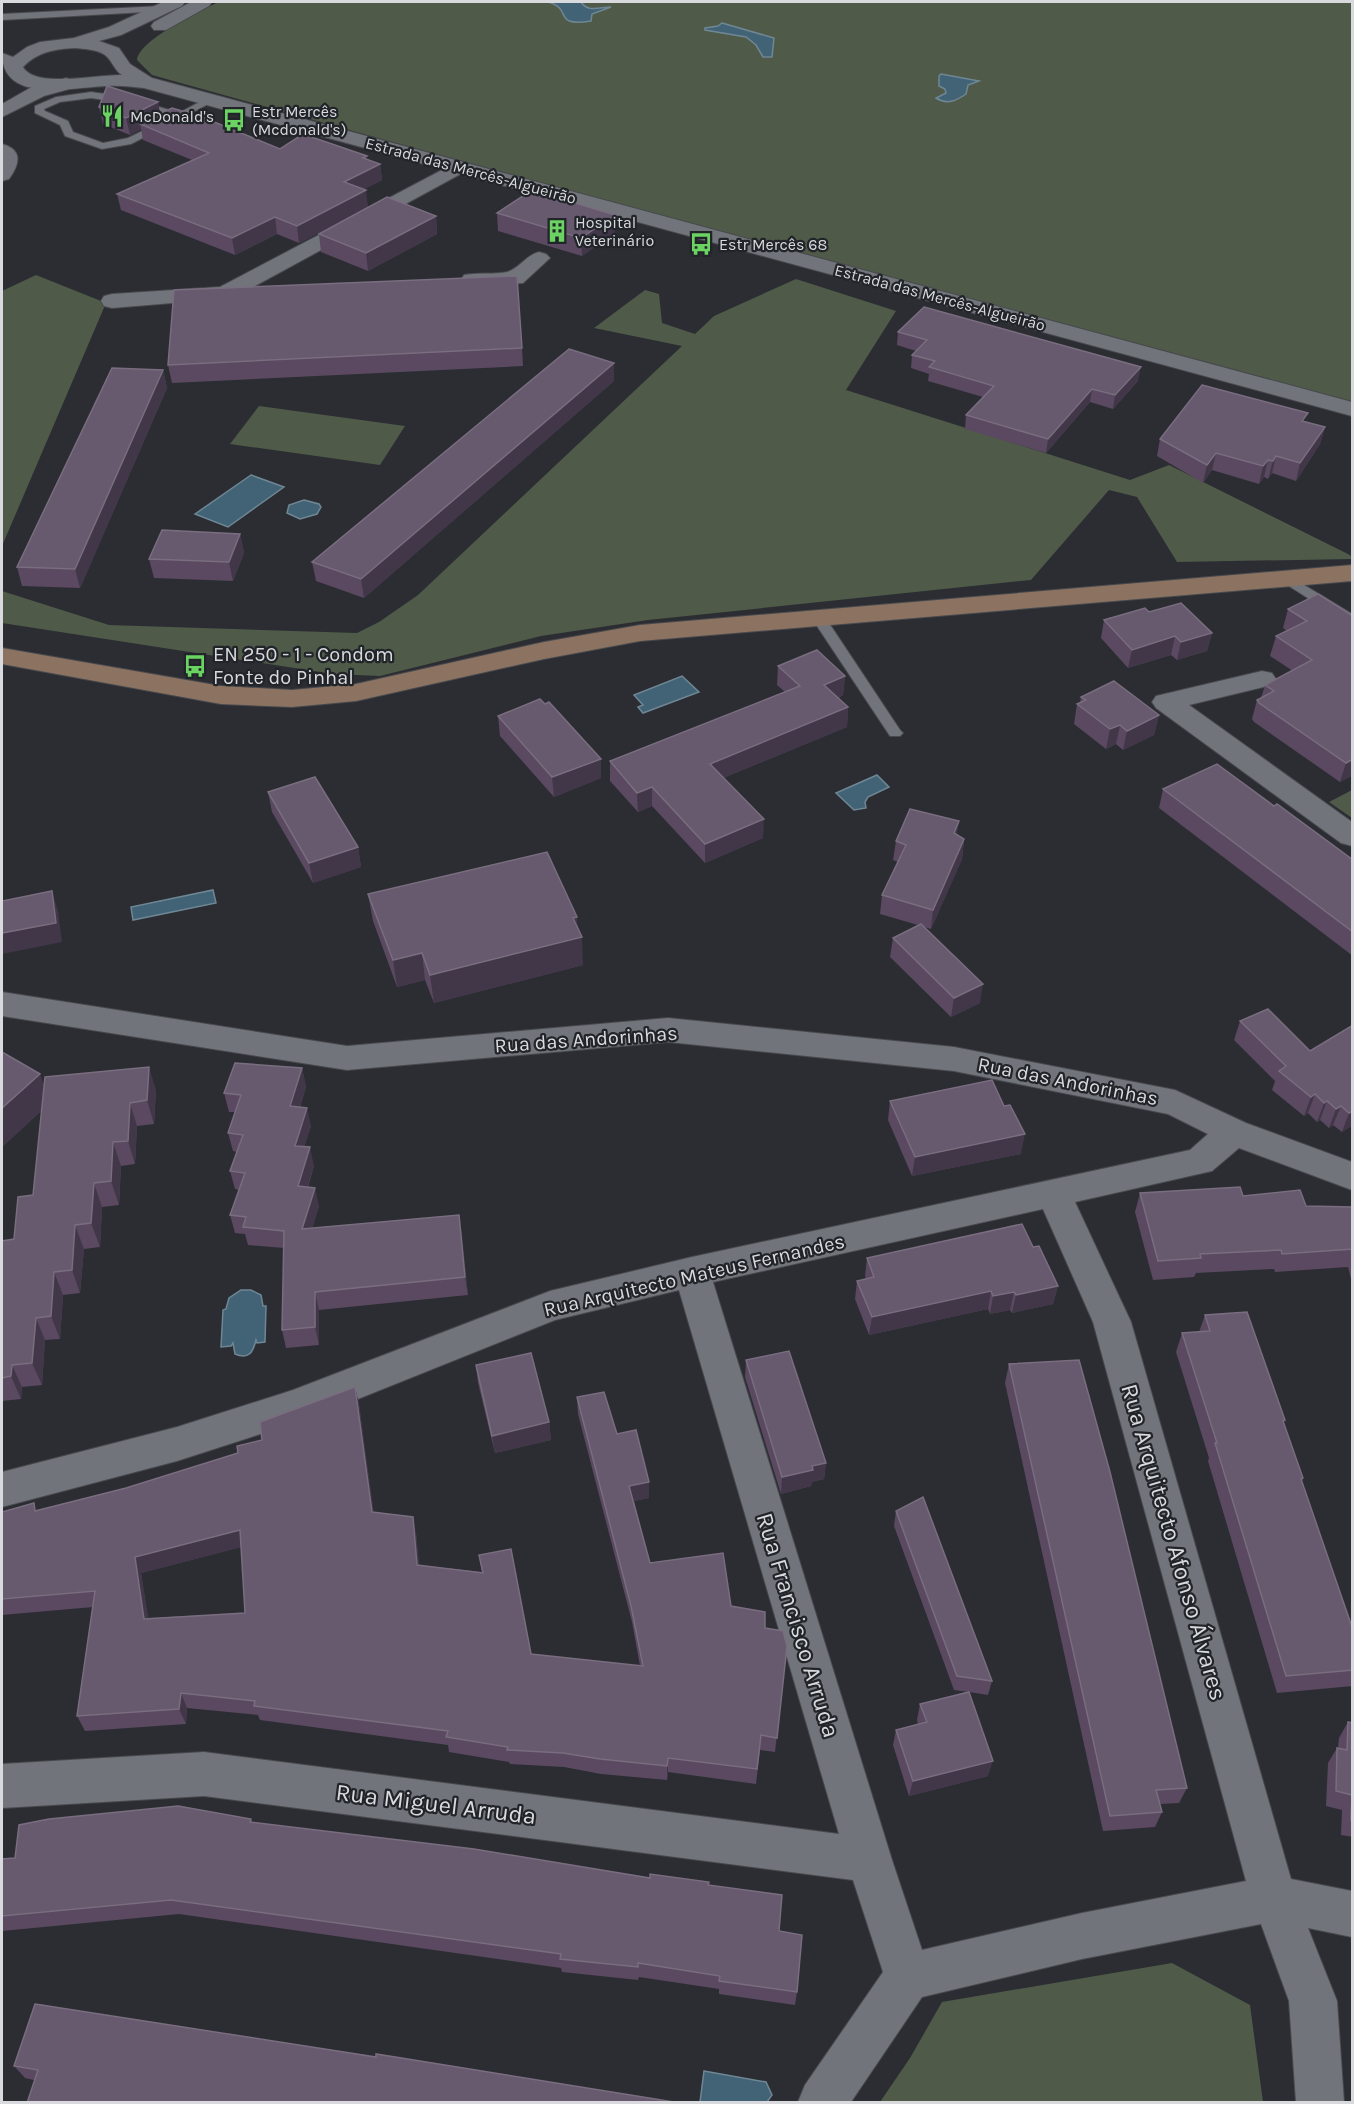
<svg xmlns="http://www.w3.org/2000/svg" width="1354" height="2104" viewBox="0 0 1354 2104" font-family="Karla,sans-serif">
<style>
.green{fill:#4f5a48}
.water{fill:#426375;stroke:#6f8794;stroke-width:1.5}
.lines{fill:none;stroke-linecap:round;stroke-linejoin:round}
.service-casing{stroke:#47494d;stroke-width:2}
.minor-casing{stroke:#47494d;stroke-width:2}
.tertiary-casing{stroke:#47494d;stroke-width:2}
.secondary-casing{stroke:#47494d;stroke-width:2}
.service{fill:#71747a;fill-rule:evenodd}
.minor{fill:#71747a;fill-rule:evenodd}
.tertiary{fill:#71747a;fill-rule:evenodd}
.secondary{fill:#8b7261;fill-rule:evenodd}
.wall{fill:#5a4960;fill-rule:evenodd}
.shaded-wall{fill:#413749}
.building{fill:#67596e;stroke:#796d7f;stroke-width:1.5;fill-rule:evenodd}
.labels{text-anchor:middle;stroke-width:4.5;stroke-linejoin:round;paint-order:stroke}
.far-poi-label{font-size:16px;fill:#d8dadd;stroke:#212429;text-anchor:start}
.far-street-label{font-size:16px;fill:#d8dadd;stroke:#212429}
.poi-label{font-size:20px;fill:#d8dadd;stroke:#212429;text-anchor:start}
.street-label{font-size:20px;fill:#d8dadd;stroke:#212429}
.near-street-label{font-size:24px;fill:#d8dadd;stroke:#212429}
</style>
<rect width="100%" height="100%" fill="#2b2d33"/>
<!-- green -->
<g class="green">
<path d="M218,2H1352V409L152,75L137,60C140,39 198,13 218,2Z"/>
<path d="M36,275L106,303L2,546V291Z"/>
<path d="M796,279L896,311L846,390L1130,480L1169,465L1350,555L1352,559L1177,562L1137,497L1109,490L1031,580L648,620L541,636L380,676L333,674L2,623V591L109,625L357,633L379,622L418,595L682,346L594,328L645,290L659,294L662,323L695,334L714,316Z"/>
<path d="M259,406L405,426L380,465L230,444Z"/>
<path d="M1352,790V818L1329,802Z"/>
<path d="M1172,1963L1250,2005L1263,2102H880L910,2058L942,2002Z"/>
</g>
<!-- water -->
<g class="water">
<path d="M548,2H581C588,13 600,7 611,7L592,14L591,21C551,27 574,9 548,2Z"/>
<path d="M722,23L774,38L772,57H763L756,45L746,37L705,30V28L718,26Z"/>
<path d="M941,74L979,81L968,85L966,94C956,101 947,105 936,98L946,93L945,89L939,86V76Z"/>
<path d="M251,475L284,487L228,527L195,514Z"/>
<path d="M304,500L319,504L321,507L317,514L300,519L287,513L289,505Z"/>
<path d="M682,676L699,692L643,713L638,707L643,705L634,695Z"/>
<path d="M877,775L889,787L868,797L865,802L866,808L854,810L836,793Z"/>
<path d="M213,890L216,903L133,920L131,907Z"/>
<path d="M241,1290H251L261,1295L263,1306H266L265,1342L257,1343L256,1340C253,1352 249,1360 235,1354L233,1343L231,1346L221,1347L223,1310L226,1309L229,1298Z"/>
<path d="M704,2071L766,2082L772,2095L767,2102H700Z"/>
</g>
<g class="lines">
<!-- service casing -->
<g class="service-casing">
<g id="service">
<path d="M161,6L166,9L164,11L2,20V14Z"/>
<path d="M91,92L127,97L179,113L207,98L216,100L131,144L102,149L65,136L60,125L35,113V106L56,97ZM91,98L125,103L171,117L128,138L103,143L73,132L68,121L45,111L44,109L60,102Z"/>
<path d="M1286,574L1352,614V624L1347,623L1281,581L1279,578Z"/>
<path d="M818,613L823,614L900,730L903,733L900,736H890L811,617Z"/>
</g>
</g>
<!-- minor casing -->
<g class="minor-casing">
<g id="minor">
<path d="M66,78L73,80L75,84L73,88L44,96L2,117V104L30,88Z"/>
<path d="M2,144C24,150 19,165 9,179L2,181Z"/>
<path d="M459,161L466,163L469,167L466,171L233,298L112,308L104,306L101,301L104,296L112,294L220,287Z"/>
<path d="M539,252L546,254L550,258L523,283L472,286L464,285L461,280L464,275C478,272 494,275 507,272C519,269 526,255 539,252Z"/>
<path d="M1262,671L1272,673L1276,679L1272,685L1189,705L1352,822V846L1341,843L1156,708L1152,702L1156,696Z"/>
<path d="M2,992L347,1046L668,1018L954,1047L1175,1090L1246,1123L1352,1162V1190L1239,1148L1212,1171L1075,1202L1131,1322L1291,1879L1352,1891V1937L1308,1928L1337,2001L1344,2102H1296L1289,2001L1261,1924L1082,1959L922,1997L851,2102H798L805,2085L883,1972L853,1880L204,1796L2,1808V1764L204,1752L839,1834L679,1290L555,1320L313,1417L177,1461L2,1507V1472L177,1427L293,1390L550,1291L692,1257L1190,1150L1208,1134L1168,1114L954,1071L668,1042L347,1070L2,1016ZM1043,1209L1093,1322L1246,1881L1082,1913L922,1950L892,1860L713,1282Z"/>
</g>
</g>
<!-- tertiary casing -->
<g class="tertiary-casing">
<g id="tertiary">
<path d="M163,2H185L182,6L121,35L99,41L119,48L130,64L152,78L1352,402V416L144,88C132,87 119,85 107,86C73,87 2,105 2,53L13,57L27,47L40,42L74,38L109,27ZM75,48C84,49 97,49 105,55C112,60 114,70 122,75C99,74 35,89 23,67C37,52 55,49 75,48Z"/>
<path d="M191,2H212L209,6L166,30H154L151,26L154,22Z"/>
</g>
</g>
<!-- secondary casing -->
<g class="secondary-casing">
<path id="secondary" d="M1352,565V581L640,641L544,659L356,701L292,707L221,704L2,664V648L221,686L292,690L356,684L544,642L640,625Z"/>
</g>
<!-- service -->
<use href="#service" class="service"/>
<!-- minor -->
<use href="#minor" class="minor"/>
<!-- tertiary -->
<use href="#tertiary" class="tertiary"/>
<!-- secondary -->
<use href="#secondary" class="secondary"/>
</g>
<!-- wall -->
<g class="wall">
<path d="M158,102L160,114L280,149L367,156V159L380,164L382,180L364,189L368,207L299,243L277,234L235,255L121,210L117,194L192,160L143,140L141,129L130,135L103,124L99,107Z"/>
<path d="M497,213L615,232L582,256L498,231Z"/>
<path d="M436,216L437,234L368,271L321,252L319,234Z"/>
<path d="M898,332L1138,381L1113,409L1090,402L1046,453L965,429L966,415L983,397L928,381L929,374L911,368L912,355L916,351L897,345Z"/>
<path d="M522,348L523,366L172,383L168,365Z"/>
<path d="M163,370L167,388L80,588L22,586L17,567Z"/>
<path d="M614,381L364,598L316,581L312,562Z"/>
<path d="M1305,422L1325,427L1320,444L1296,481L1272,473L1268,479L1264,477L1259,484L1212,470L1203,483L1157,456L1160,439Z"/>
<path d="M240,534L244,553L233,581L154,578L149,559Z"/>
<path d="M1288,609L1353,616V775L1340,782L1254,722L1252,719L1257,700L1261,698L1265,685L1293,671L1270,656L1276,636L1287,631L1283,628Z"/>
<path d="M1149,612L1212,633L1207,651L1177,660L1171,655L1128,668L1101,638L1104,620Z"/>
<path d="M778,666L845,676L843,695L838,698L848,707L847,727L723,778L763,838L705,863L652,806L638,812L610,781V761L785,692L777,685Z"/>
<path d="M1081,697L1159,715L1154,735L1123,750L1116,744L1106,749L1074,724L1077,704L1080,703Z"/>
<path d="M498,716L601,778L554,797L500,736Z"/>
<path d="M1163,789L1274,806L1353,860V956L1159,808Z"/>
<path d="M268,792L358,847L361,867L313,883L272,812Z"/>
<path d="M957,835L964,839L962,859L931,929L924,927L980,1003L951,1017L890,957L893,938L918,925L880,914L882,895L898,862L893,860L896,841Z"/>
<path d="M368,894L577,917V927L583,965L434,1003L425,980L397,987L373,921Z"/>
<path d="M1240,1021L1310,1051L1353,1025V1125L1342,1132L1333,1125L1329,1128L1320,1120L1317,1122L1308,1113L1304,1116L1272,1090L1275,1081L1234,1040Z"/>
<path d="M302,1068L306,1087L300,1107L311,1126L304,1147L314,1166L308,1187L319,1206L312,1228L459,1215L468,1295L319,1310V1345L286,1348L282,1330L284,1248L248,1245L245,1234L235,1233L230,1215L239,1190L235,1189L230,1171L237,1152L233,1151L228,1133L235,1112H229L224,1093Z"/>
<path d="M44,1086L156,1090L154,1124L137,1126L135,1164L121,1166L119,1205L102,1207L100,1247L84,1249L80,1293L63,1295L60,1339L45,1340L42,1385L22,1387L21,1399L2,1401V1241L14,1239L33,1195L42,1110L2,1147Z"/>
<path d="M890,1101L1021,1154L912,1176L888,1120Z"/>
<path d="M1140,1193L1243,1196L1306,1206L1353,1207V1287L1348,1267L1275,1272L1274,1269L1196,1273L1194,1277L1153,1280L1135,1212Z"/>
<path d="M1033,1247L1058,1286L1053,1304L1012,1313L1010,1310L990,1314L988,1309L869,1335L855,1299L857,1281L866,1279L865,1276L867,1258Z"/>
<path d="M1205,1315L1284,1423L1303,1478L1302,1481L1353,1670V1686L1277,1693L1208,1461L1209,1458L1176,1352L1182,1333L1199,1332Z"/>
<path d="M746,1360L826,1463L824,1479L812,1482L811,1486L781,1494L745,1377Z"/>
<path d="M1009,1364L1187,1788L1179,1803L1160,1804L1162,1812L1155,1827L1103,1831L1005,1383Z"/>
<path d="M476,1365L549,1422L551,1440L495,1453L478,1383Z"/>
<path d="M355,1387L359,1404L373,1512L416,1533L419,1565L482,1572L479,1555L531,1654L640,1666L632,1622L578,1414L577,1397L617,1434L649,1482V1498L634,1501L650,1563L731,1606L765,1628L787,1646L775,1752L760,1750L756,1784L668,1772L667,1780L601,1774L564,1767L510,1764L509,1762L449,1752L448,1745L260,1720L258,1715L187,1708L186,1724L85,1731L77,1716L93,1607L2,1615V1512L38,1510L126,1488L238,1453ZM241,1547L245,1613L148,1618L141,1573Z"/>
<path d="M896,1511L992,1681L988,1695L969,1692L988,1776L909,1796L893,1745L896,1730L918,1724L917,1720L920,1704L969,1692L954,1690L894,1526Z"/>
<path d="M1348,1722L1353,1723V1837L1341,1835L1342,1810L1326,1806L1328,1763L1337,1748H1338L1339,1738Z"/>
<path d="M251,1819L252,1822L650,1878L709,1885L779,1931L797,1992L795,2005L719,1994V1989L639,1977L638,1980L562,1972L561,1968L179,1914L2,1931V1859L15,1858Z"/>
<path d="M376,2057L34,2080L25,2078L14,2066Z"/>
</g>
<!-- shaded-wall -->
<g class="shaded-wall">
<path d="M158,102L161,119L140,124L141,129L130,135L126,118Z"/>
<path d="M367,156L369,170L380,164L382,180L346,198L344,182L363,158Z"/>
<path d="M366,190L368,207L299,243L297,226Z"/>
<path d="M615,215V232L582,256L581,238Z"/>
<path d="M436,216L437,234L368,271L366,253Z"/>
<path d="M275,217L277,234L235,255L232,238Z"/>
<path d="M614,363V381L364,598L361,579Z"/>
<path d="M1141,367L1138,381L1113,409L1115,395Z"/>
<path d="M163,370L167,388L80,588L75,569Z"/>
<path d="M1092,389L1090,402L1046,453L1048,439Z"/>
<path d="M1325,427L1320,444L1296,481L1300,463Z"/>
<path d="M1216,453L1212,470L1203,483L1207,465Z"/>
<path d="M1276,456L1272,473L1268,479L1273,461Z"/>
<path d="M1268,460L1264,477L1259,484L1263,466Z"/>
<path d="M240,534L244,553L233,581L229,562Z"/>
<path d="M1212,633L1207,651L1177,660L1181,642Z"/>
<path d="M1175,636L1171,655L1128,668L1132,650Z"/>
<path d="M845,676L843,695L823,704L824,685Z"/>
<path d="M848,707L847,727L709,784L710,764Z"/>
<path d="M1159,715L1154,735L1123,750L1127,731Z"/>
<path d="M1120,725L1116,744L1106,749L1110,729Z"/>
<path d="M601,759V778L554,797L552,777Z"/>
<path d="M1353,759V775L1340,782L1346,763Z"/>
<path d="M652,787V806L638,812L637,793Z"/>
<path d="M764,819L763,838L705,863V844Z"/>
<path d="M959,821L956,841L954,833Z"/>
<path d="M964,839L962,859L931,929L933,910Z"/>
<path d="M358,847L361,867L313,883L309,863Z"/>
<path d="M52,891L58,911L62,942L2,954V933Z"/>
<path d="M577,917L578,938L582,937L583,965L434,1003L430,975Z"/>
<path d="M422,953L425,980L397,987L393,960Z"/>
<path d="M983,984L980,1003L951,1017L954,998Z"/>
<path d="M149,1067L156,1090L154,1124L147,1100Z"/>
<path d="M302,1068L306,1087L294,1125L290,1106Z"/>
<path d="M40,1074L50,1102L2,1147V1108Z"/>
<path d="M1315,1094L1308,1113L1304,1116L1311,1097Z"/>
<path d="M1327,1101L1320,1120L1317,1122L1324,1103Z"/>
<path d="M130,1103L137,1126L135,1164L128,1141Z"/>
<path d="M1341,1106L1333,1125L1329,1128L1336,1109Z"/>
<path d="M307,1108L311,1126L299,1164L295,1146Z"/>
<path d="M1353,1111V1125L1342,1132L1349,1113Z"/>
<path d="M1025,1134L1021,1154L912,1176L915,1157Z"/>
<path d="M113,1142L121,1166L119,1205L111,1181Z"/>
<path d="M310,1147L314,1166L302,1204L298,1186Z"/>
<path d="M94,1183L102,1207L100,1247L91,1223Z"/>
<path d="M315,1188L319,1206L307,1247L302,1229Z"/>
<path d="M459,1215L462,1233L468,1295L465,1277Z"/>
<path d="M75,1225L84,1249L80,1293L72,1270Z"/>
<path d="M54,1272L63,1295L60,1339L51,1316Z"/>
<path d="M1058,1286L1053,1304L1012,1313L1016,1295Z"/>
<path d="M991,1291L988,1309L869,1335L872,1317Z"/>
<path d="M315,1292L319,1310V1345L315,1327Z"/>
<path d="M1014,1292L1010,1310L990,1314L993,1296Z"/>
<path d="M36,1318L45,1340L42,1385L32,1363Z"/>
<path d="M12,1365L22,1387L21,1399L11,1376Z"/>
<path d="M355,1387L359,1404L376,1528L372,1512Z"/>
<path d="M549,1422L551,1440L495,1453L492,1436Z"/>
<path d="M826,1463L824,1479L812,1482L811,1486L781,1494L782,1477L812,1466Z"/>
<path d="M649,1482V1498L630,1502L629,1486Z"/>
<path d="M413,1517L416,1533L420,1581L417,1565Z"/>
<path d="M240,1530L246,1546L141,1573L151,1634L144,1619L135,1557Z"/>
<path d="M181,1693L187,1708L186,1724L179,1709Z"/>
<path d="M668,1758V1772L667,1780V1766Z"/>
<path d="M993,1761L988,1776L909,1796L913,1781Z"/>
</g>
<!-- building -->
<g class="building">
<path d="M107,86L158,102L126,118L99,107Z"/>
<path d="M172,108L202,117L280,149L303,134L367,156L363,158L380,164L344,182L366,190L297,226L275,217L232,238L117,194L209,153L140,124Z"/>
<path d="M532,190L615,215L581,238L497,213Z"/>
<path d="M387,197L436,216L366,253L319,234Z"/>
<path d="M517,276L522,348L168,365L174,290Z"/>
<path d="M924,307L1141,367L1115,395L1092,389L1048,439L966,415L994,386L929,367L935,361L912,355L927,340L898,332Z"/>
<path d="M569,349L614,363L361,579L312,562Z"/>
<path d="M112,368L163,370L75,569L17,567Z"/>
<path d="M1202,385L1308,413L1302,421L1325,427L1300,463L1276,456L1273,461L1268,460L1263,466L1216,453L1207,465L1160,439Z"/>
<path d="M162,530L240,534L229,562L149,559Z"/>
<path d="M1318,594L1353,616V759L1346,763L1259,703L1257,700L1274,691L1265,685L1312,660L1276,636L1307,621L1288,609Z"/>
<path d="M1181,603L1212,633L1181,642L1175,636L1132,650L1104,620L1145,608L1149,612Z"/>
<path d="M817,650L845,676L824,685L848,707L710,764L764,819L705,844L652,787L637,793L610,761L800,686L778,666Z"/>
<path d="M1114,681L1159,715L1127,731L1120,725L1110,729L1077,704L1086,700L1081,697Z"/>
<path d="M540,699L545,704L549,702L601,759L552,777L498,716Z"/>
<path d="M1217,764L1274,806L1277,804L1353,860V932L1163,789Z"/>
<path d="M315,777L358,847L309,863L268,792Z"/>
<path d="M910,809L959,821L954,833L964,839L933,910L882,895L906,845L896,841Z"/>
<path d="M547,852L577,917L573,918L582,937L430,975L422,953L393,960L368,894Z"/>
<path d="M52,891L56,923L2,933V901Z"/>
<path d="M921,924L983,984L954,998L893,938Z"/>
<path d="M1268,1009L1310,1051L1353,1025V1111L1349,1113L1341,1106L1336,1109L1327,1101L1324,1103L1315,1094L1311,1097L1279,1071L1286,1066L1240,1021Z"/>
<path d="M2,1052L40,1074L2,1108Z"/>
<path d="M235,1063L302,1068L290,1106L307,1108L295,1146L310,1147L298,1186L315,1188L302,1229L459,1215L465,1277L315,1292V1327L282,1330L284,1231L243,1227L246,1217L230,1215L245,1173L230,1171L243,1135L228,1133L241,1095L224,1093Z"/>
<path d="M149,1067L147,1100L130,1103L128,1141L113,1142L111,1181L94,1183L91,1223L75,1225L72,1270L54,1272L51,1316L36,1318L32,1363L12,1365L11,1376L2,1378V1241L14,1239L18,1197L33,1195L45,1077Z"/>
<path d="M992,1080L1004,1106L1010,1105L1025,1134L915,1157L890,1101Z"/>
<path d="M1240,1187L1243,1196L1300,1190L1306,1206L1353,1207V1249L1282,1254L1281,1250L1200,1254L1201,1258L1158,1261L1140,1193Z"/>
<path d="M1022,1224L1033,1247L1039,1246L1058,1286L1016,1295L1014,1292L993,1296L991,1291L872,1317L857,1281L874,1277L867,1258Z"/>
<path d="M1247,1312L1285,1420L1283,1421L1303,1478L1301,1479L1353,1630V1670L1286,1676L1215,1443H1217L1182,1333L1210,1331L1205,1315Z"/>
<path d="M789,1351L826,1463L812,1466L813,1470L782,1477L746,1360Z"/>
<path d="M531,1353L549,1422L492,1436L476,1365Z"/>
<path d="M1079,1360L1110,1472L1187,1788L1156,1790L1162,1812L1110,1816L1009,1364Z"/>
<path d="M355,1387L372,1512L413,1517L417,1565L483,1573L479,1555L511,1549L531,1654L643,1666L631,1606L577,1397L604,1392L617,1434L636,1430L649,1482L629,1486L650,1563L723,1553L731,1606L765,1612V1628L783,1631L787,1646L777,1738L761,1735L757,1769L668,1758L667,1766L600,1759L563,1753L507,1750L508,1747L446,1737L448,1731L254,1706L255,1701L181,1693L179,1709L77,1716L95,1591L2,1599V1512L34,1503L35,1511L126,1488L238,1453L237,1446L262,1440L260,1422ZM240,1530L245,1613L144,1619L135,1557Z"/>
<path d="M923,1497L992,1681L957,1676L896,1511Z"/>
<path d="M969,1692L993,1761L913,1781L896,1730L927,1722L920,1704Z"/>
<path d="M1348,1722L1353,1723V1820H1351L1352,1795L1336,1791L1337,1748L1347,1750Z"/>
<path d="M178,1806L251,1819L250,1822L474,1849L650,1878V1874L709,1882L708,1885L782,1895L779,1931L802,1935L797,1992L719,1981L720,1976L638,1963V1967L560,1959L561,1954L171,1900L2,1916V1859L15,1858L19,1825L49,1819Z"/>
<path d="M35,2004L376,2057V2054L680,2103H27L38,2070L14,2066Z"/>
</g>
<!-- icons -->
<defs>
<g id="restaurant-bare" transform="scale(1.8)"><path d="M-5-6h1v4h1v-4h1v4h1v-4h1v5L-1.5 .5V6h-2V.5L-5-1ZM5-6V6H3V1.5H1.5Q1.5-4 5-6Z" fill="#6bd362" stroke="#212429" stroke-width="2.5" paint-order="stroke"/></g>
<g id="bus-bare" transform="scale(1.8)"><path d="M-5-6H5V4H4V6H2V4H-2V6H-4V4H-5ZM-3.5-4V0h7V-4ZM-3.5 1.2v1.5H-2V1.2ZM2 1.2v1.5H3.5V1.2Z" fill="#6bd362" stroke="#212429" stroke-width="2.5" paint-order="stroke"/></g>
<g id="building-bare" transform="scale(1.8)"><path d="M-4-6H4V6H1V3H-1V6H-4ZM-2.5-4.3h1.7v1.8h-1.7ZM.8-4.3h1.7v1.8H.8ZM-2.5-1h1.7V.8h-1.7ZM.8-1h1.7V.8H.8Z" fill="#6bd362" stroke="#212429" stroke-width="2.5" paint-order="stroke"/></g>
</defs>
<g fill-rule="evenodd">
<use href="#restaurant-bare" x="112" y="116"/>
<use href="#bus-bare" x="234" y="120"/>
<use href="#building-bare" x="557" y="231"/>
<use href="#bus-bare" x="701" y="244"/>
<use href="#bus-bare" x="195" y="666"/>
</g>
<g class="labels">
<!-- far-poi labels -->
<g class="far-poi-label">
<text x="252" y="117">Estr Mercês<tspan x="252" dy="18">(Mcdonald's)</tspan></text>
<text x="130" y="122">McDonald's</text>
<text x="575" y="228">Hospital<tspan x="575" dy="18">Veterinário</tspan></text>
<text x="719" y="250">Estr Mercês 68</text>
</g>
<!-- far-street labels -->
<g class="far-street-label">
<text transform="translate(471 170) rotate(15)" y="6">Estrada das Mercês-Algueirão</text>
<text transform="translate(940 297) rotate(15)" y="6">Estrada das Mercês-Algueirão</text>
</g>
<!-- poi labels -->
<g class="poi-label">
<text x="213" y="661">EN 250 - 1 - Condom<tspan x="213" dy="23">Fonte do Pinhal</tspan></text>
</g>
<!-- street labels -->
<g class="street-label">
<text transform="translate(586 1039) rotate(-4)" y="7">Rua das Andorinhas</text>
<text transform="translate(1068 1081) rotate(11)" y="7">Rua das Andorinhas</text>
<text transform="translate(694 1275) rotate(-13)" y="7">Rua Arquitecto Mateus Fernandes</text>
</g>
<!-- near-street labels -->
<g class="near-street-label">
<text transform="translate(1174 1542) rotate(74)" y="8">Rua Arquitecto Afonso Álvares</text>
<text transform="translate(798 1625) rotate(73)" y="8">Rua Francisco Arruda</text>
<text transform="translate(436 1804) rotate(7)" y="8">Rua Miguel Arruda</text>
</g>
</g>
<!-- border -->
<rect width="1354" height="2104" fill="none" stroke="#d8dadd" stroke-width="6"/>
</svg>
